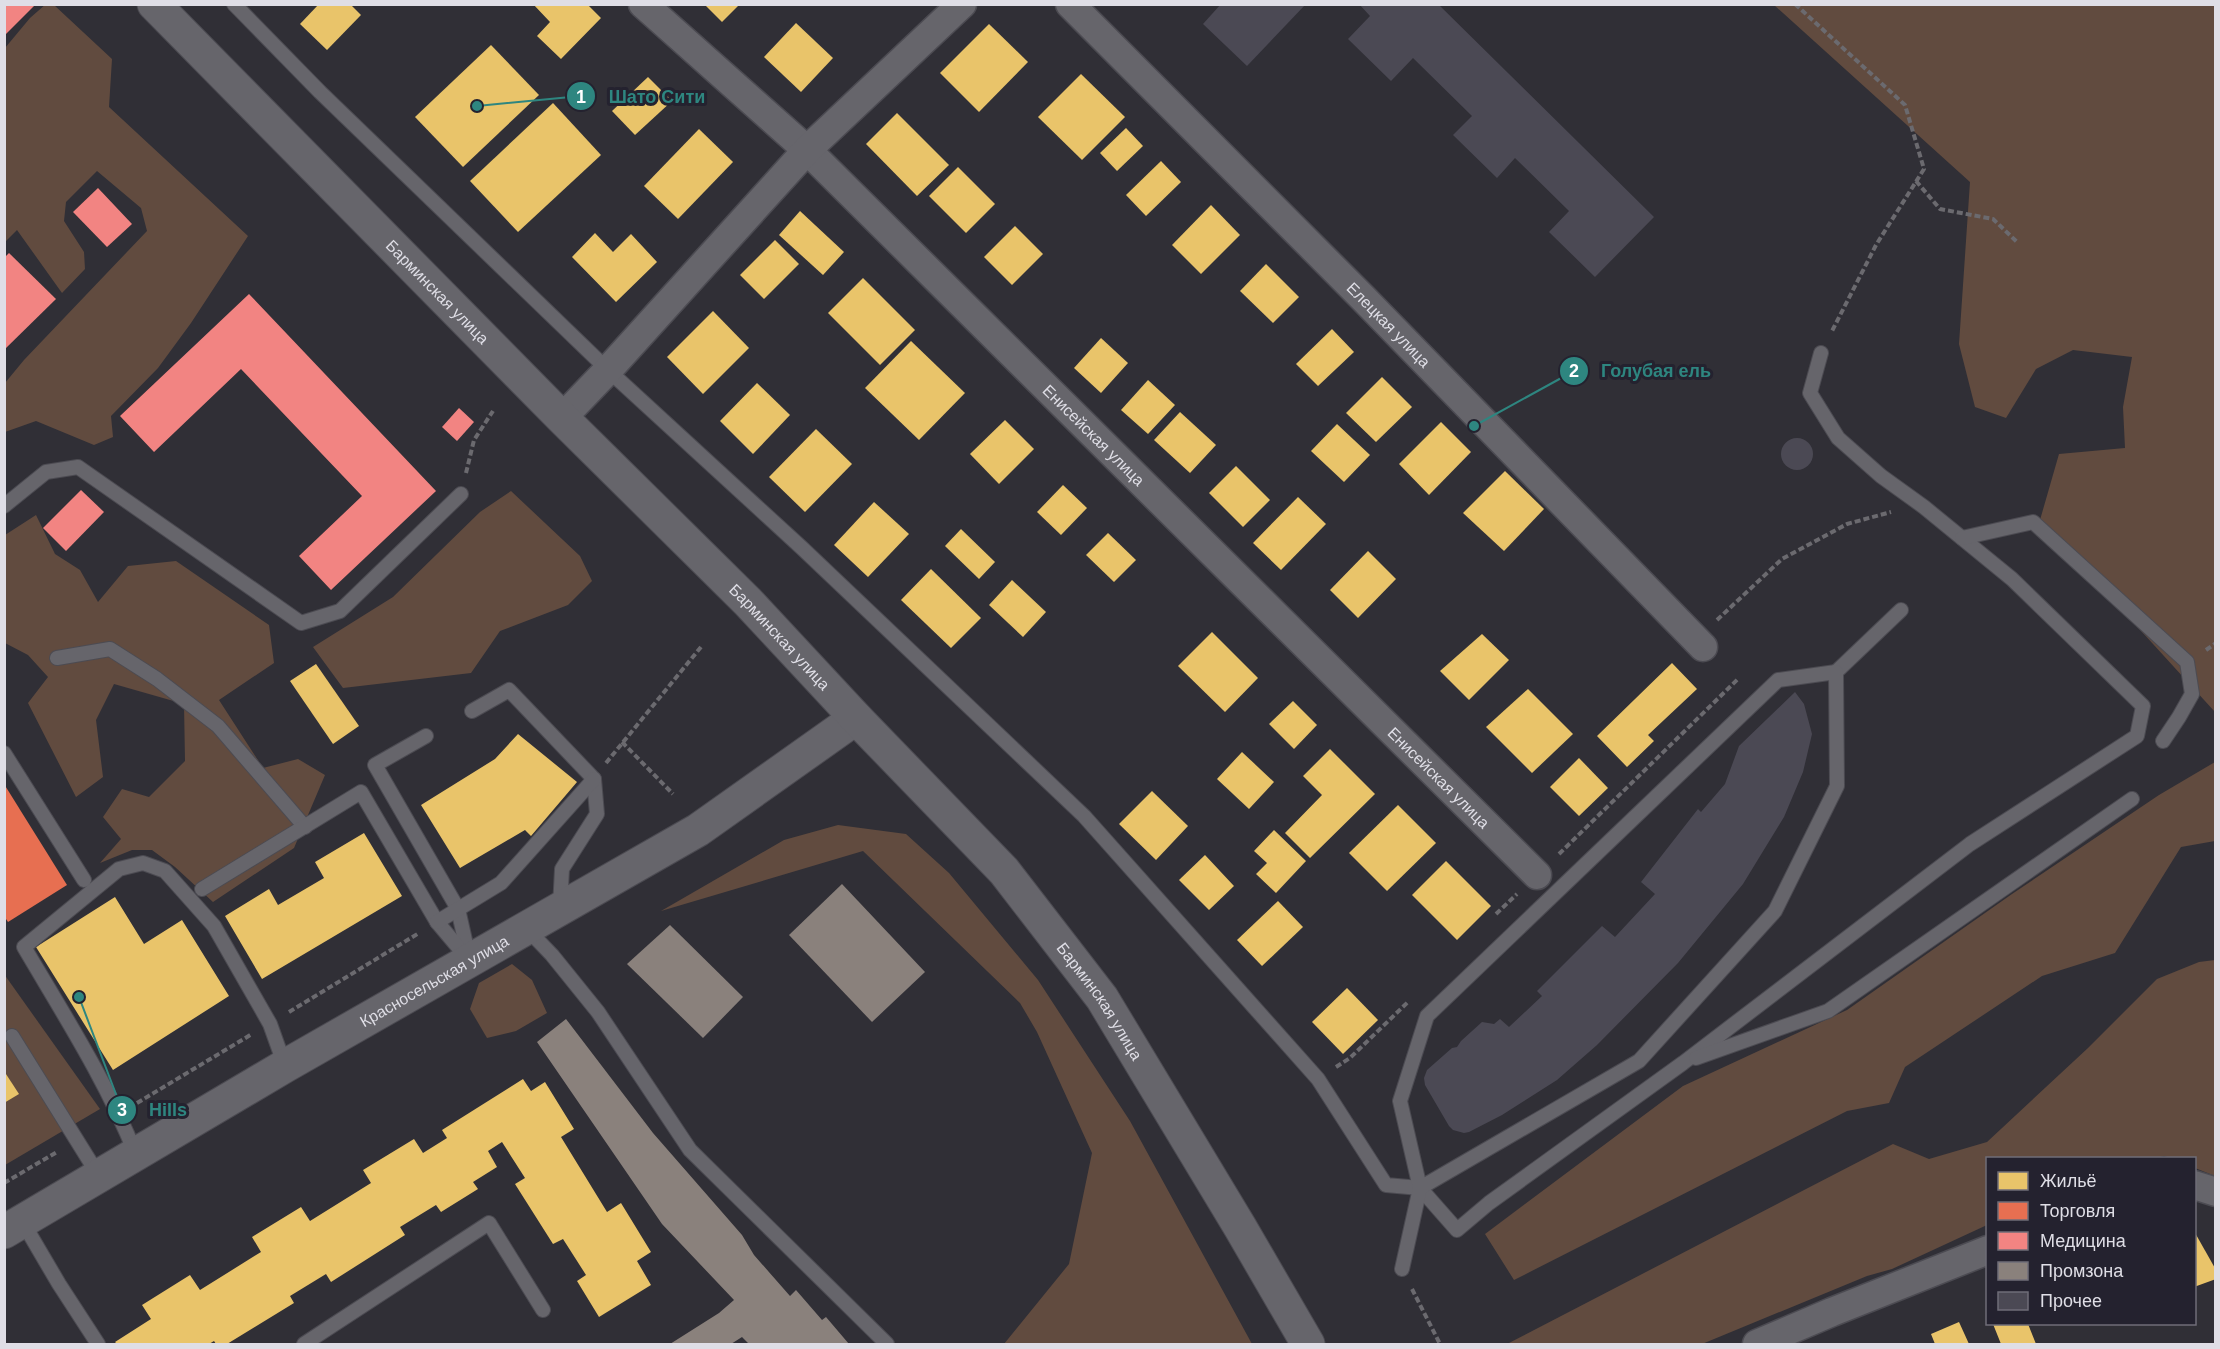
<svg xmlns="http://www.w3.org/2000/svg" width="2220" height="1349" viewBox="0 0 2220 1349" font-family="Arial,sans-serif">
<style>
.green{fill:#614b3f}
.homes{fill:#e9c46a}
.shops{fill:#e76f51}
.health{fill:#f28482}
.industry{fill:#8a817c}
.building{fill:#4b4954}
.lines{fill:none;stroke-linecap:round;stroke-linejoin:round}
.service-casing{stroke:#4c4b52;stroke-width:16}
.minor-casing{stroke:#4c4b52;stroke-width:31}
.tertiary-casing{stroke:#4c4b52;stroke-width:35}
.secondary-casing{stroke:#4c4b52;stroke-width:35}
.path{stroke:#6b6a6f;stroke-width:4;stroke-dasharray:6 3;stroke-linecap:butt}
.service{stroke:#66656b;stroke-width:14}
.minor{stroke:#66656b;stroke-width:28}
.tertiary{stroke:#66656b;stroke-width:33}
.secondary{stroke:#66656b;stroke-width:33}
.labels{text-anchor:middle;stroke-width:6;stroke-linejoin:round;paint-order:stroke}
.street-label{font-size:16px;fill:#dfdee6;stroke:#24222f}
.leader{fill:none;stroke:#2e8680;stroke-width:2}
.callout-dot{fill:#2e8680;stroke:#24222f;stroke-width:2}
.mark-label{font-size:18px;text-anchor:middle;font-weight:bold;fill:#fff}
.callout-label{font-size:18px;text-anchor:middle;font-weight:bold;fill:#2e8680;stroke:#24222f;stroke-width:6;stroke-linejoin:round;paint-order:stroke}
</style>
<rect width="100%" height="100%" fill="#302f36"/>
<!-- green -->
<g class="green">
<path d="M46,4L54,5L112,59L109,107L248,236L191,323L158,368L111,416L113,437L94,445L36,421L5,432V383L24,360L147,231L141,208L97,171L66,202L64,221L84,252L85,269L62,293L17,230L5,242V48L30,18Z"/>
<path d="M1774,5H2215V712L2040,520L2059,454L2125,448L2123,407L2132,357L2073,350L2036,369L2006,418L1975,407L1959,344L1970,182Z"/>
<path d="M511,491L580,556L592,581L568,605L500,631L471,673L343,688L313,647L393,597L480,512Z"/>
<path d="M36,515L55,554L80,570L98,602L128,566L176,561L269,625L274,663L219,700L263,768L298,759L325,775L294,848L213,902L175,867L152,850H132L100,863L121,839L103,817L122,789L149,797L185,761L184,704L114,684L96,720L103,777L76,797L28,703L48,677L28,655L5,643V535Z"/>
<path d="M2215,762V841L2181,847L2115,953L2042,976L1905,1067L1889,1103L1847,1111L1514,1280L1485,1234L1683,1086L1847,1010L2012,894L2159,795Z"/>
<path d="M838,825L906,834L949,873L1038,980L1130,1121L1252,1344H1004L1069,1264L1092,1153L1037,1032L1020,1003L863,851L661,911L784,840Z"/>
<path d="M2215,960V1176L2195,1168L2194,1158H2171L2164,1156L2156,1158H1988L1987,1225L1892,1269L1867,1276L1702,1344H1507L1893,1144L1929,1159L1987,1142L2088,1048L2157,979L2199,962Z"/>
<path d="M512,964L532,980L547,1013L516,1031L487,1038L470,1009L479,983Z"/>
<path d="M4,974L100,1109L5,1165H4Z"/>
</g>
<!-- homes -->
<g class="homes">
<path d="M319,4H350L361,15L327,50L300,24Z"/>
<path d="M533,4H587L601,18L561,59L537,36L550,22Z"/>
<path d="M704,4H740L722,22Z"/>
<path d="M796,23L833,58L801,92L764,57Z"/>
<path d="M989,24L1028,62L979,112L940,73Z"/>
<path d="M491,45L539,95L463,167L415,117Z"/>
<path d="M1081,74L1125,117L1082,160L1038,117Z"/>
<path d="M648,77L672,101L635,135L612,111Z"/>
<path d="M553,103L601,155L518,232L470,181Z"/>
<path d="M897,113L949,165L917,196L866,144Z"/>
<path d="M1126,128L1143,146L1117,171L1100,153Z"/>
<path d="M699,129L733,162L678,219L644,186Z"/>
<path d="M1161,161L1181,182L1146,216L1126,195Z"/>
<path d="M958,167L995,204L966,233L929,196Z"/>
<path d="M1211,205L1240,235L1201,274L1172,245Z"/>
<path d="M800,211L844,252L823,275L779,235Z"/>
<path d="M1015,226L1043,254L1012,285L984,257Z"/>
<path d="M595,233L613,252L631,234L657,262L616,302L572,257Z"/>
<path d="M775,240L799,264L764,299L740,275Z"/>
<path d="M1266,264L1299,297L1273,323L1240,291Z"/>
<path d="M863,278L915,330L880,365L828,313Z"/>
<path d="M713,311L749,348L703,394L667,357Z"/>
<path d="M1332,329L1354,352L1318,386L1296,364Z"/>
<path d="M1101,338L1128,363L1101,393L1074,368Z"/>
<path d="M911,341L965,393L919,440L865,388Z"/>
<path d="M1382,377L1412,407L1376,442L1346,413Z"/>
<path d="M1148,380L1175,405L1148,434L1121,410Z"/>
<path d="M757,383L790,415L753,454L720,421Z"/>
<path d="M1180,412L1216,445L1190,473L1154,440Z"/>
<path d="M1005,420L1034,449L999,484L970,454Z"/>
<path d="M1441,422L1471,452L1429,495L1399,464Z"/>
<path d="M1337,424L1370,455L1344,482L1311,451Z"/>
<path d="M816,429L852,464L805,512L769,477Z"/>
<path d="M1236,466L1270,500L1243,527L1209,493Z"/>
<path d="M1505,471L1544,509L1504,551L1463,513Z"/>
<path d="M1063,485L1087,508L1061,535L1037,512Z"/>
<path d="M1298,497L1326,524L1281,570L1253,543Z"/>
<path d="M874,502L909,534L868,577L834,545Z"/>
<path d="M961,529L995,562L979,579L945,546Z"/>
<path d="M1108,533L1136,560L1114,582L1086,555Z"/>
<path d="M1368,551L1396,579L1358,618L1330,590Z"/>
<path d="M931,569L981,618L951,648L901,600Z"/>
<path d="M1012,580L1046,612L1023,637L989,605Z"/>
<path d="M1212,632L1258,678L1225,712L1178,666Z"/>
<path d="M1482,634L1509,660L1469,700L1440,671Z"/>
<path d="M1672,663L1697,689L1648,735L1654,741L1627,767L1597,736Z"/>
<path d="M316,664L359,726L333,744L290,681Z"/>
<path d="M1528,689L1573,734L1532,773L1486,727Z"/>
<path d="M1293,701L1317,725L1294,749L1269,724Z"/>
<path d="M518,734L577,782L531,836L525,830L460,868L421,805L495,759Z"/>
<path d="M1330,749L1375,794L1310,858L1285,833L1322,795L1303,776Z"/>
<path d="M1242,752L1274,782L1249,809L1217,779Z"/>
<path d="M1579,758L1608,788L1579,816L1550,787Z"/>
<path d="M1152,791L1188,826L1156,860L1119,824Z"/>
<path d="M1398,805L1436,843L1387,891L1349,853Z"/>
<path d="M1274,830L1306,861L1276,893L1256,874L1267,863L1254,851Z"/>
<path d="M364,833L402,896L262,979L225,916L269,889L278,905L324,878L315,862Z"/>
<path d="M1205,855L1234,886L1209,910L1179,880Z"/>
<path d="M1446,861L1491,906L1457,940L1412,895Z"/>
<path d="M115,897L144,944L182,920L229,996L113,1070L36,947Z"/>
<path d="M1278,901L1303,927L1262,966L1237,940Z"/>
<path d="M1347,988L1378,1020L1343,1054L1312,1022Z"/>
<path d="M4,1071L19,1094L4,1103Z"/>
<path d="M523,1079L531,1091L545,1082L574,1129L561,1137L607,1212L621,1203L651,1252L637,1261L651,1285L599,1317L577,1281L586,1275L563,1239L553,1244L515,1184L525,1178L502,1142L488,1151L497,1167L473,1182L478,1189L441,1212L436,1205L400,1227L405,1235L331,1282L326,1274L290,1296L294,1303L227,1344H216L214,1341L209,1344H117L115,1342L151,1319L142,1305L190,1275L200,1290L261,1252L252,1237L301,1207L310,1221L371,1183L363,1170L414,1139L423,1153L447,1138L442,1130Z"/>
<path d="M2194,1231L2216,1270V1279L2194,1287Z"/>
<path d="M1959,1322L1969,1344H1935L1931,1334Z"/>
<path d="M1993,1324H2028L2036,1344H2001Z"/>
</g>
<!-- shops -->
<path class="shops" d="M4,784L67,885L8,922L4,916Z"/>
<!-- health -->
<g class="health">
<path d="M4,4H36L4,36Z"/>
<path d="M98,188L132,224L107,247L73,212Z"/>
<path d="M9,253L56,299L4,350V258Z"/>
<path d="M249,294L436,491L331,590L299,556L362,496L241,369L154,452L120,416Z"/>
<path d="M459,408L474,422L457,441L442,427Z"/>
<path d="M81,490L104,512L66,551L43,528Z"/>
</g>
<!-- industry -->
<g class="industry">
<path d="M842,884L925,972L872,1022L789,935Z"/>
<path d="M670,925L743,997L703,1038L627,964Z"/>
<path d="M566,1019L653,1133L742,1235L754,1255L790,1296L796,1290L822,1320L826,1317L849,1344H749L742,1337L731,1344H670L719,1313L734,1300L662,1224L537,1042Z"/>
</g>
<!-- building -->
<g class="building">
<path d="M1221,4H1306L1247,66L1203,24Z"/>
<path d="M1359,4H1438L1654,217L1595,277L1549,232L1569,211L1515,158L1497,178L1453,135L1472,116L1413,58L1391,81L1348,39L1370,16Z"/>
<circle cx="1797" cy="454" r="16"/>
<path d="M1795,692L1804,704L1812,734L1803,772L1784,817L1743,884L1678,963L1597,1045L1557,1080L1502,1115L1469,1132L1464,1133L1453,1130L1449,1126L1425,1085L1424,1078L1427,1070L1452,1048L1457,1047L1461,1041L1482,1022L1494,1024L1500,1019L1509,1027L1542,996L1537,991L1602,926L1615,937L1655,894L1641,882L1698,809L1701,812L1725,784L1739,746Z"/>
</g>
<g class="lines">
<!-- service casing -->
<g class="service-casing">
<g id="service">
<path d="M234,4L320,92L608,370L802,548L1084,816L1318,1079L1386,1185L1420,1188L1457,1230L1489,1203L1683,1063L1970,844L2137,736L2143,706L2012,579L1924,507L1881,476L1838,438L1810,393L1821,353"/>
<path d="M4,506L46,472L78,467L301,623L340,611L461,494"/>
<path d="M1962,538L2033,522L2187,662L2192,694L2179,717L2163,741"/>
<path d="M57,658L110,649L157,679L218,726L305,827"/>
<path d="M1836,672L1901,610"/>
<path d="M472,711L509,690L594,779L597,814L562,869L560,907"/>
<path d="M426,736L375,765L458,909L469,958"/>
<path d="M4,753L84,880"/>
<path d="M202,889L361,792L437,922L469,960"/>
<path d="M437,922L501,883L594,779"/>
<path d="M527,929L552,955L598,1012L690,1150L887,1344"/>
<path d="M12,1036L99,1176"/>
<path d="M1696,1058L1828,1011L2132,799"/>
<path d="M136,1155C107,1082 64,1015 24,947L119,869L143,863L165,871L214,926L270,1024L285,1066"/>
<path d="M22,1221L59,1284L98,1344"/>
<path d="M1402,1269L1420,1188L1639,1061L1775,911L1837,786L1836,672L1778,680L1427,1016L1400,1101L1420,1188"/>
<path d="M304,1344L489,1223L543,1310"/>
</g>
</g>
<!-- minor casing -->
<g class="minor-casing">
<g id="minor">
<path id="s1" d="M643,4L807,150L1537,875"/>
<path id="s2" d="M1070,4L1364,299L1703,647"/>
<path d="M562,418L608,370L807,150L962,4"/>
<path d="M2194,1185L2216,1192"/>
<path d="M1757,1344L1832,1312L1988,1250"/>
</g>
</g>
<!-- tertiary casing -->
<g class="tertiary-casing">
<g id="tertiary">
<path id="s3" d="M4,1232L285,1066L698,830L856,718"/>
</g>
</g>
<!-- secondary casing -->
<g class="secondary-casing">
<g id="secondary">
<path id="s4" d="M154,4L562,418L748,602L856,718L1004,871L1102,998L1240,1227L1308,1344"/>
</g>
</g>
<!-- path -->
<g class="path">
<path d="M1795,4L1905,105L1924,169L1876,245L1831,333"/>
<path d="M1916,181L1940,209L1993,219L2017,242"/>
<path d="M466,473L474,440L493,411"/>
<path d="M1717,620L1782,559L1847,524L1891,512"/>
<path d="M2206,650L2216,643"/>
<path d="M622,742L673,794"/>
<path d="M606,763L701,647"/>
<path d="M1559,854L1739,678"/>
<path d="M1496,914L1517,894"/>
<path d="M289,1012L419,933"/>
<path d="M1336,1067L1350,1058L1408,1002"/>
<path d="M137,1103L252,1034"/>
<path d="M4,1183L57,1152"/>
<path d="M1412,1289L1440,1344"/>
</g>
<!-- service -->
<use href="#service" class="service"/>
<!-- minor -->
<use href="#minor" class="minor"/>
<!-- tertiary -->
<use href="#tertiary" class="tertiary"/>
<!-- secondary -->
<use href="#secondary" class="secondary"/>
</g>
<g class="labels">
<!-- street labels -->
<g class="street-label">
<text dy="6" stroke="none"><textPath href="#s4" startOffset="404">Барминская улица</textPath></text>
<text dy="6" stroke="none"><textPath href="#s2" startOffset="452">Елецкая улица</textPath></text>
<text dy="6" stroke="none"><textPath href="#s1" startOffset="624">Енисейская улица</textPath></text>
<text dy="6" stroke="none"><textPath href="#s4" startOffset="890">Барминская улица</textPath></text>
<text dy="6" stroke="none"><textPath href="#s1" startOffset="1110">Енисейская улица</textPath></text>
<text dy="6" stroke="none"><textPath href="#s3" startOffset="498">Красносельская улица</textPath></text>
<text dy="6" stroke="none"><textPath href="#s4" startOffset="1376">Барминская улица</textPath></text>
</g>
</g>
<!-- callouts -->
<path class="leader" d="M477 106L581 96M1474 426L1574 371M79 997L122 1110"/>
<g class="callout-dot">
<circle cx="477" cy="106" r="6"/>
<circle cx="1474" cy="426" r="6"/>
<circle cx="79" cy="997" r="6"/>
<circle cx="581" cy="96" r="15"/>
<circle cx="1574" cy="371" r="15"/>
<circle cx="122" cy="1110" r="15"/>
</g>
<g class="mark-label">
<text x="581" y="103">1</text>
<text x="1574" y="377">2</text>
<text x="122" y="1116">3</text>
</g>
<g class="callout-label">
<text x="657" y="103">Шато Сити</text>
<text x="1656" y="377">Голубая ель</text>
<text x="168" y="1116">Hills</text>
</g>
<!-- border -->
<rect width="2220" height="1349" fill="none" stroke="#dfdee6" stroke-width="12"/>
<!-- legend -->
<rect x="1986" y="1157" width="210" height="168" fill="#24222f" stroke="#6f6d78" stroke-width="1.5"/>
<rect x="1998" y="1172" width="30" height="18" fill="#e9c46a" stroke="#6f6d78" stroke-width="1.5"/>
<text x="2040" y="1187" font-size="18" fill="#dfdee6">Жильё</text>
<rect x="1998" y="1202" width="30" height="18" fill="#e76f51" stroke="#6f6d78" stroke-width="1.5"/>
<text x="2040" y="1217" font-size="18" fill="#dfdee6">Торговля</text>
<rect x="1998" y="1232" width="30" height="18" fill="#f28482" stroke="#6f6d78" stroke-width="1.5"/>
<text x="2040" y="1247" font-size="18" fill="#dfdee6">Медицина</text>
<rect x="1998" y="1262" width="30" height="18" fill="#8a817c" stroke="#6f6d78" stroke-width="1.5"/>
<text x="2040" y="1277" font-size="18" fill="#dfdee6">Промзона</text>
<rect x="1998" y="1292" width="30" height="18" fill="#4b4954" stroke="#6f6d78" stroke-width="1.5"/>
<text x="2040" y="1307" font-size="18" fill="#dfdee6">Прочее</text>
</svg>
